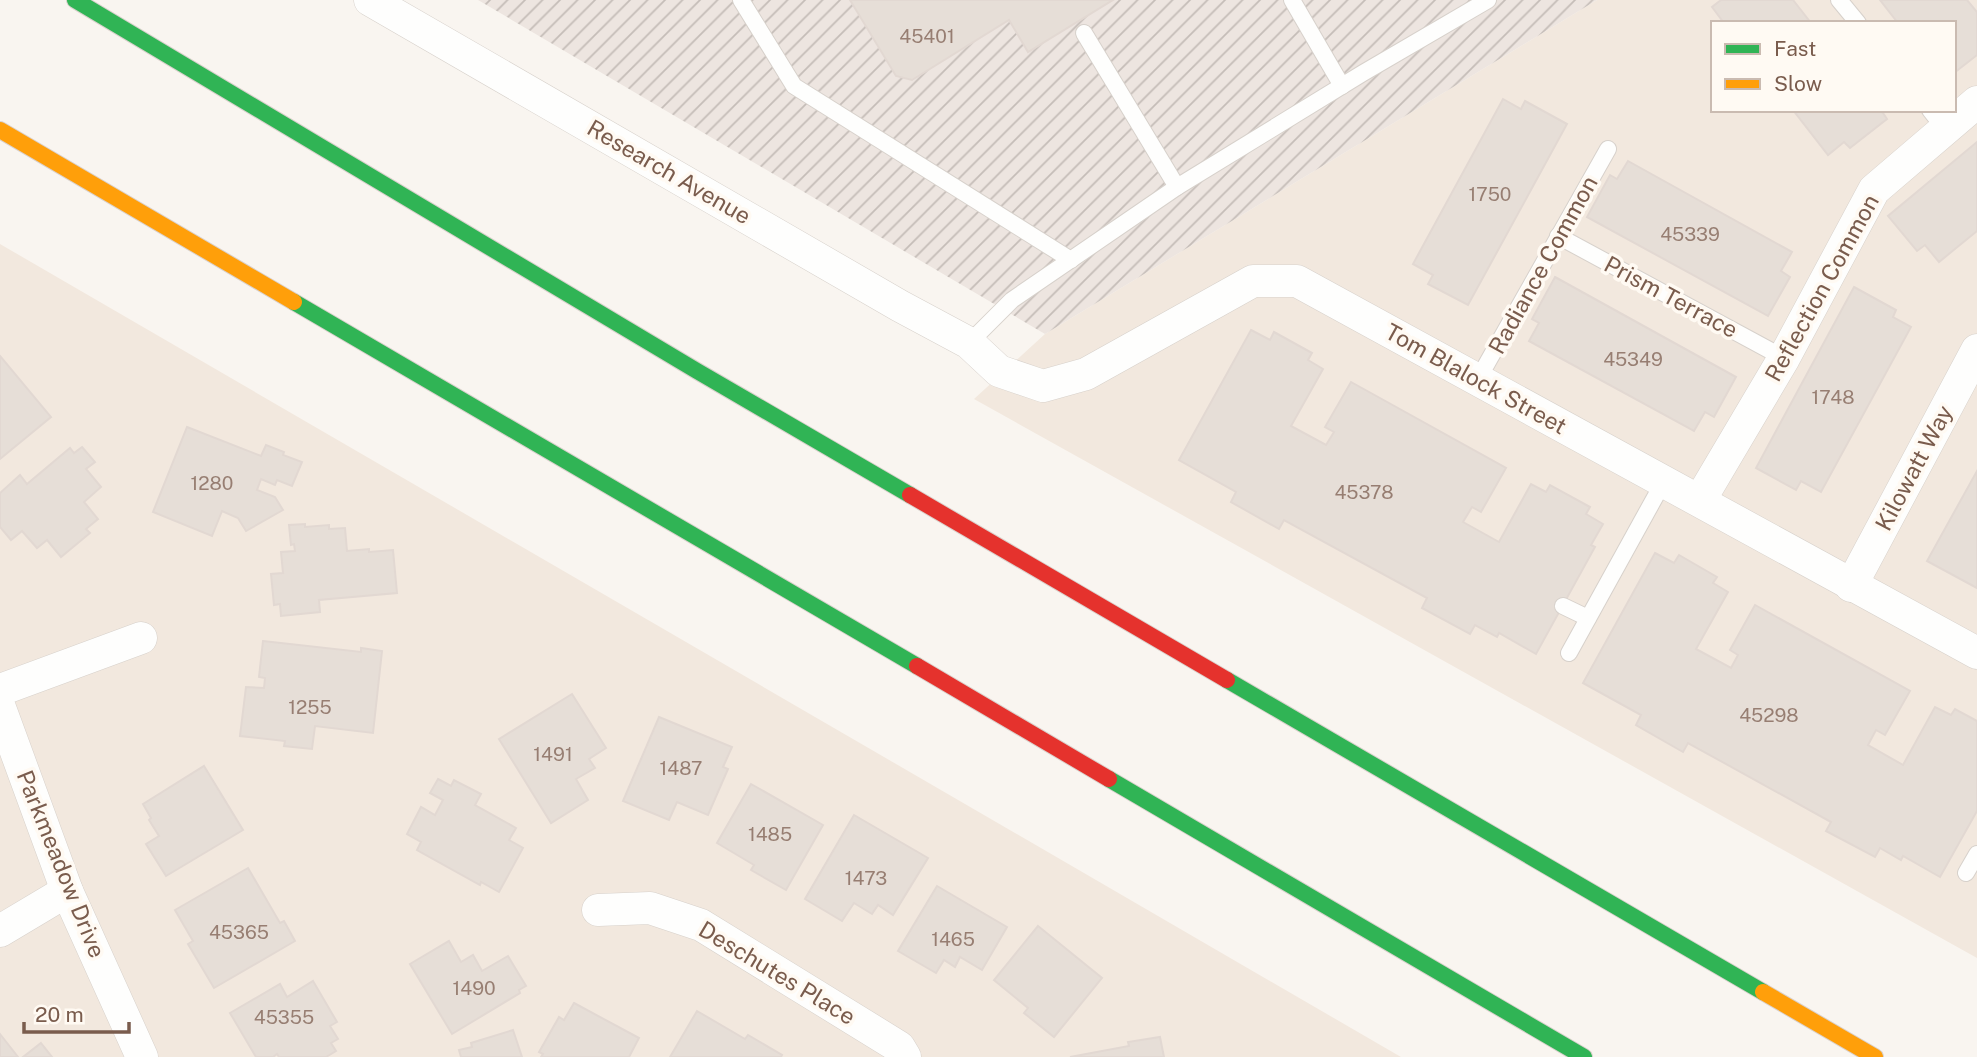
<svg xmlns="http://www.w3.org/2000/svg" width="1977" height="1057" viewBox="0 0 1977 1057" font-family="'Public Sans',sans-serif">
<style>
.residential{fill:#f2e8de;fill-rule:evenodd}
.industrial{fill:url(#industrial-furrows)}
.building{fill:#e6ded7;stroke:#e2d8d2;stroke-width:2}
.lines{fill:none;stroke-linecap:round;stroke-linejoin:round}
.lane-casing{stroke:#d7d1cb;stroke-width:18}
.street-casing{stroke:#d7d1cb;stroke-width:33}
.fast-casing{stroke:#dad1cc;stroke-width:18}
.slow-casing{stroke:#dad1cc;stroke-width:18}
.jam-casing{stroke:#dad1cc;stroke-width:18}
.lane{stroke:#fefefd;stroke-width:16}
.street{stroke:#fefefd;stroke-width:32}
.fast{stroke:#30b455;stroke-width:16}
.slow{stroke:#ff9f0a;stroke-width:16}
.jam{stroke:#e5322d;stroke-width:16}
.labels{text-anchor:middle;stroke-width:7;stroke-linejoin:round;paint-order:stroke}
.number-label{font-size:19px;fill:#977e72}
.street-label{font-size:23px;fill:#7a5c4d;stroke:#fffaf3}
</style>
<defs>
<pattern id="industrial-furrows" width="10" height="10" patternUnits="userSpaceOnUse" patternTransform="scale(1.75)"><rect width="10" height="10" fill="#ede5e0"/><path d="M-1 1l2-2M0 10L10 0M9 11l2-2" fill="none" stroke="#c5bdb8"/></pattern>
</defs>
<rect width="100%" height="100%" fill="#f9f5f0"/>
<!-- residential -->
<g class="residential">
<path d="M1597,0H1977V958L974,399L1045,334ZM1713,23H1954V110H1713Z"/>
<path d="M0,244L1401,1057H0Z"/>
</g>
<!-- industrial -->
<path class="industrial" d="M478,0H1597L1045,334Z"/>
<!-- building -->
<g class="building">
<path d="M850,0H1113L1028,52L1009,20L912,80L896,76Z"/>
<path d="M1721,0H1793L1811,23H1724L1712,7Z"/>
<path d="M1880,0H1967L1977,12V55L1954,73V23H1898Z"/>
<path d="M1503,99L1521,109L1525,101L1567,124L1468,305L1428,284L1433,275L1413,264Z"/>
<path d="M1793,110H1881L1887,119L1850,148L1844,142L1828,155Z"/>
<path d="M1977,142V231L1939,262L1925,245L1917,251L1888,216Z"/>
<path d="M1628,161L1792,252L1781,271L1790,277L1768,316L1587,217L1610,175L1617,179Z"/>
<path d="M1555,277L1736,377L1714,417L1705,412L1694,431L1529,341L1539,323L1532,319Z"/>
<path d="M1854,287L1896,310L1893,317L1911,327L1821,492L1801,481L1796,490L1756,468Z"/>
<path d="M1251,330L1270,340L1274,332L1312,353L1308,360L1323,369L1291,426L1326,445L1334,432L1325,427L1351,382L1506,468L1481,512L1472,507L1463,522L1499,542L1531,484L1546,492L1550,485L1590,507L1586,514L1603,524L1591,545L1595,547L1536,654L1499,633L1497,637L1475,625L1470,634L1422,608L1427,598L1284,520L1279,529L1231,502L1236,492L1179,460Z"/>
<path d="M0,356L51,417L0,459Z"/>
<path d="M187,427L261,456L266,445L284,452L283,455L302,462L292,486L277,480L275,485L261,479L257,490L275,497L283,510L246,531L238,518L222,511L212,536L153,512Z"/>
<path d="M82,447L95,462L86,469L101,487L84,502L98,519L86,529L90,533L61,557L47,540L37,548L22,531L11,540L0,527V493L20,475L27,484L70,448L74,453Z"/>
<path d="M1977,471V588L1927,561Z"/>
<path d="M305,524V527L329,525V529L345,528L347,551L369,549V552L393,550L397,593L319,600L320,612L281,616L280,604L274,605L271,574L283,573L281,552L295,551L294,544L291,545L289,525Z"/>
<path d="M1655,553L1674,563L1679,555L1717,577L1713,583L1728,592L1696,649L1731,668L1738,655L1730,650L1755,605L1910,691L1885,735L1876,730L1868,745L1903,765L1935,707L1951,715L1955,709L1977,721V811L1940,877L1903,856L1901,860L1880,848L1875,857L1826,831L1831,822L1688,743L1683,752L1636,725L1641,715L1583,683Z"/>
<path d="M263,641L361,652V648L382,651L373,733L315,726L312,749L284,746L285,741L240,736L246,687L264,688L265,678L259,677Z"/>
<path d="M572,694L606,748L589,759L595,768L576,779L588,800L551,823L499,739Z"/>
<path d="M659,717L732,747L723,767L728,769L708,815L677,802L669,820L623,801Z"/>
<path d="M204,766L243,830L166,876L146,844L159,836L149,820L151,818L143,804Z"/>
<path d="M438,779L451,786L454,780L481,794L475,805L516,828L509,840L523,848L499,892L481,882L480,885L417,850L421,842L407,834L421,807L435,815L443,800L430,793Z"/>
<path d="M751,784L823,825L786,890L751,870L754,865L717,843Z"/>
<path d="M854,815L928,858L893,915L878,905L872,914L854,903L842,921L805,899Z"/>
<path d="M248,868L280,923L284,921L295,941L214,988L188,944L193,941L175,910Z"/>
<path d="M937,886L1007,927L982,970L960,957L955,967L944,960L936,973L898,951Z"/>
<path d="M1038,926L1102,978L1054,1037L1024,1013L1028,1008L994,980Z"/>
<path d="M449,941L461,962L473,955L482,971L508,956L526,986L519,990L520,993L452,1034L410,964Z"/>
<path d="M313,981L337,1022L330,1026L338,1039L331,1043L336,1051L326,1057H279L277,1054L273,1057H256L230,1013L280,984L287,997Z"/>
<path d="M574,1003L639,1038L629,1057H541L543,1054L539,1052L559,1017L564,1020Z"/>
<path d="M697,1011L745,1039L748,1035L782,1055L781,1057H670Z"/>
<path d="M513,1030L522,1057H461L459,1050L472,1047L471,1043Z"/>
<path d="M0,1034L18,1057H0Z"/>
<path d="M1160,1037L1164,1057H1070L1129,1046L1128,1042Z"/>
<path d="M41,1043L52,1057H23Z"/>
</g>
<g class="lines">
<!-- lane casing -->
<g class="lane-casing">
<g id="lane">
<path d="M741,0L794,86L1071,260"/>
<path d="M1292,0L1342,86"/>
<path d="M1839,0L1858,23"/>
<path d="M1084,33L1177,187"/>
<path d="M1930,110L1945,129"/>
<path d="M1558,236L1784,358"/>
<path d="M969,343L1012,300L1177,187L1363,73L1488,0"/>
<path d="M1477,381L1608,149"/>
<path d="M1563,606L1588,618"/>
<path d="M1569,653L1664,481"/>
<path d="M1966,873L1977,854"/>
</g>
</g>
<!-- street casing -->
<g class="street-casing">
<g id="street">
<path d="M370,0L900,306L969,343L999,371L1043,386L1086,374L1253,281H1297L1977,653"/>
<path d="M1700,500L1784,358L1874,190L1977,102"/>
<path d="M1851,586L1977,350"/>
<path d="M0,690L141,638"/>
<path d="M0,708L67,891L142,1057"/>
<path d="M598,910L650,908L701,925L899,1047L905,1057"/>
<path d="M0,931L67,891"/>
</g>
</g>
<!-- fast casing -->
<g class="fast-casing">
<g id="fast">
<path d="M75,0L697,371L910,495"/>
<path d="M294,302L917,666"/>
<path d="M1227,680L1763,992"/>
<path d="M1109,779L1584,1057"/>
</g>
</g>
<!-- slow casing -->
<g class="slow-casing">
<g id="slow">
<path d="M0,130L294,302"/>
<path d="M1763,992L1875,1057"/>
</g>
</g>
<!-- jam casing -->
<g class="jam-casing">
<g id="jam">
<path d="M910,495L1227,680"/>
<path d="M917,666L1109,779"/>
</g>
</g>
<!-- lane -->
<use href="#lane" class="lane"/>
<!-- street -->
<use href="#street" class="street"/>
<!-- fast -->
<use href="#fast" class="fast"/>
<!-- slow -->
<use href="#slow" class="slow"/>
<!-- jam -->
<use href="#jam" class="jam"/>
</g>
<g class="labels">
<!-- number labels -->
<g class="number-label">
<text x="927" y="43">45401</text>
<text x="1490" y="201">1750</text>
<text x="1690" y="241">45339</text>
<text x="1633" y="366">45349</text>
<text x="1833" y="404">1748</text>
<text x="212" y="490">1280</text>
<text x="1364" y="499">45378</text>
<text x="310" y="714">1255</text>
<text x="1769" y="722">45298</text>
<text x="553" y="761">1491</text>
<text x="681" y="775">1487</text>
<text x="770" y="841">1485</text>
<text x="866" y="885">1473</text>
<text x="239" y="939">45365</text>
<text x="953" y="946">1465</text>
<text x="474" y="995">1490</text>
<text x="284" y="1024">45355</text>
</g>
<!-- street labels -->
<g class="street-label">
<text transform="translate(669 172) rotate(30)" y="8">Research Avenue</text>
<text transform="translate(1543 265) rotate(-61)" y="8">Radiance Common</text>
<text transform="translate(1822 288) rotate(-61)" y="8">Reflection Common</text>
<text transform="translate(1671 297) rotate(28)" y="8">Prism Terrace</text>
<text transform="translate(1476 379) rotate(29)" y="8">Tom Blalock Street</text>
<text transform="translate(1914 468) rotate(-62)" y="8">Kilowatt Way</text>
<text transform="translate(61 864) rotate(68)" y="8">Parkmeadow Drive</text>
<text transform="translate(777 973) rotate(31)" y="8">Deschutes Place</text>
</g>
</g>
<!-- legend -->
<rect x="1711" y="21" width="245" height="91" fill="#fffaf3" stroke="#cabbb1" stroke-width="2"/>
<rect x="1725" y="44" width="35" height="10" fill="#30b455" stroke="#cabbb1" stroke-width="2"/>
<text x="1774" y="56" font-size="21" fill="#7a5c4d">Fast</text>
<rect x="1725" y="79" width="35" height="10" fill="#ff9f0a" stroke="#cabbb1" stroke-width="2"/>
<text x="1774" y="91" font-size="21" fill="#7a5c4d">Slow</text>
<!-- scale -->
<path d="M24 1022v10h105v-10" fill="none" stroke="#7a5c4d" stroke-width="3.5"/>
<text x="35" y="1022" font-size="21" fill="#7a5c4d" stroke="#fffaf3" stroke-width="5" paint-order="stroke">20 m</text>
</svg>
